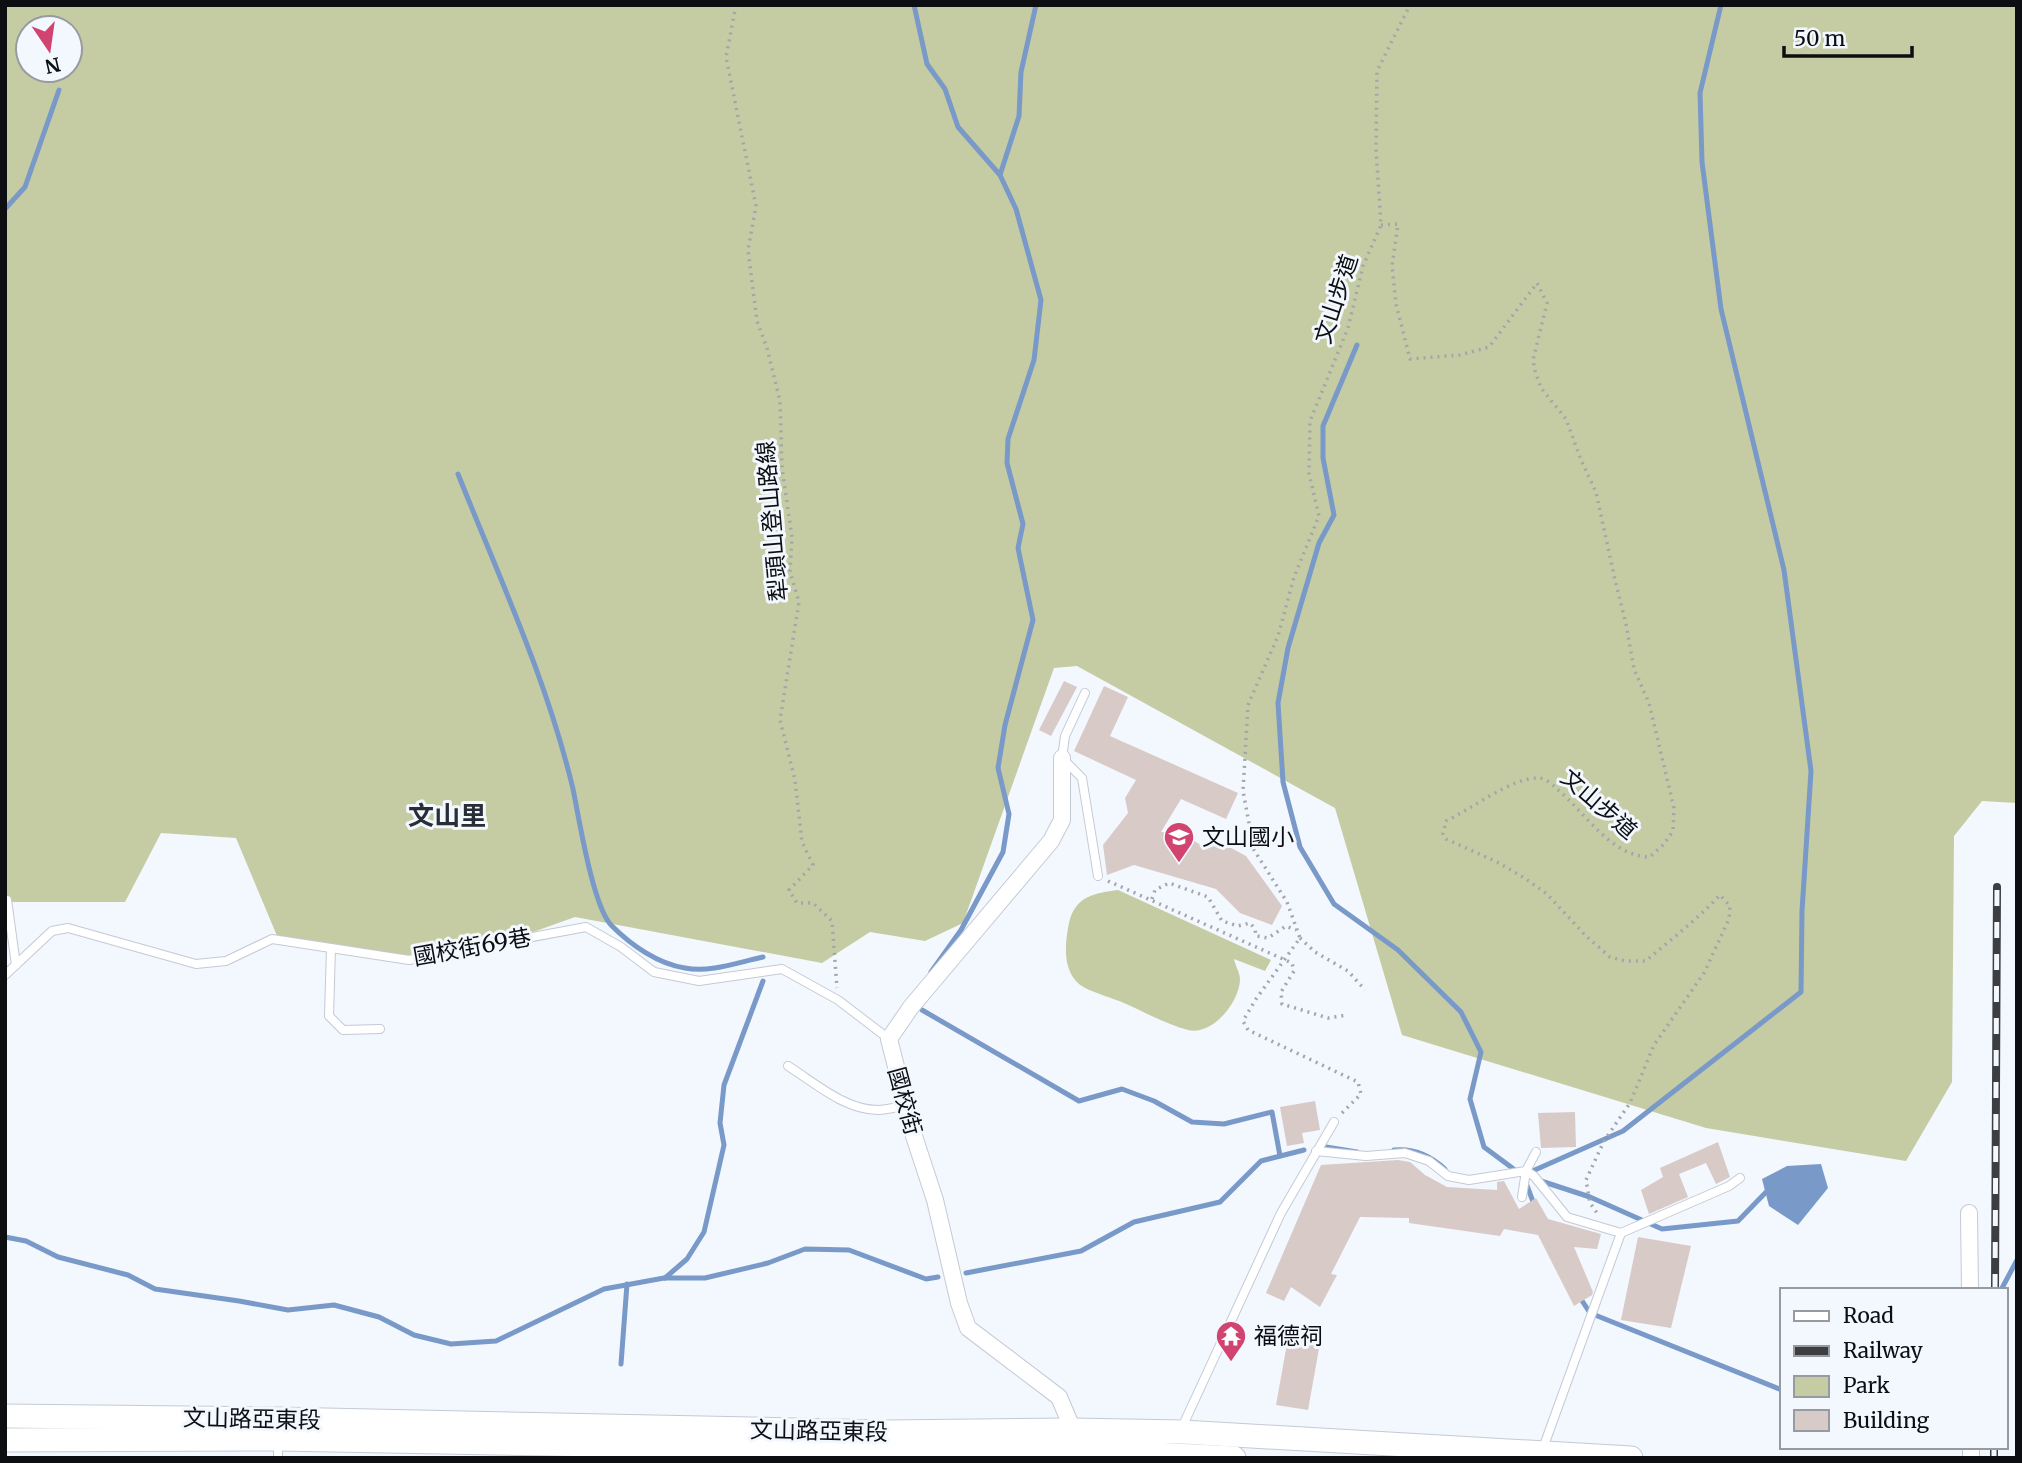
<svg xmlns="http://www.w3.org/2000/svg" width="2022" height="1463" viewBox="0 0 2022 1463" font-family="Merriweather,'Noto Sans TC',serif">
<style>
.green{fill:#c5cca3;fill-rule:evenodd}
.water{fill:#7999c8}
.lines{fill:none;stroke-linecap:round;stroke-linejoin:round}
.stream{stroke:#7999c8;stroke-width:5}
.building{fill:#d8cac7}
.lane-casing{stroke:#c4cad5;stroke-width:10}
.street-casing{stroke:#c4cad5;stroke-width:18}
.secondary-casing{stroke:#c4cad5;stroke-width:25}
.path{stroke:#a2a6ab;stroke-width:3.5;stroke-dasharray:2 5;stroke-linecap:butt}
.lane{stroke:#fff;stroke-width:8}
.street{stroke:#fff;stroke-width:16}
.secondary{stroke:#fff;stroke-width:23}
.rail-casing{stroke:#3c3e42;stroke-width:8}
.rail{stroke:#f3f7fe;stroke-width:5;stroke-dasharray:16;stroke-linecap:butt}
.labels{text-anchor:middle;stroke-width:6;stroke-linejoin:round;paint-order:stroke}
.street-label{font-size:23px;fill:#0c0e11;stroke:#f3f7fe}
.poi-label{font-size:23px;fill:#0c0e11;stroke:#f3f7fe;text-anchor:start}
.quarter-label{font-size:26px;font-weight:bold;fill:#292e36;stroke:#f3f7fe}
</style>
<rect width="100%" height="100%" fill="#f3f7fe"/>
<!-- green -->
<g class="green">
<path d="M5,5H2017V803L1982,801L1954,836L1952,1082L1906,1161L1706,1128L1402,1035L1335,808L1077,666L1054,668L963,923L925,941L870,932L822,963L575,917L446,963L280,943L236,838L161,833L125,902H5ZM28,28H70V70H28Z"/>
<path d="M1118,890L1271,960L1265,971L1234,959C1235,965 1240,973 1240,979C1240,1001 1213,1036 1188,1030C1166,1024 1144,1012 1124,1003C1113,998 1087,991 1079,984C1062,969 1065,943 1069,923C1075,896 1095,893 1118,890Z"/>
</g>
<!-- water -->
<path class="water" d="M1821,1164L1828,1188L1798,1225L1769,1206L1762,1179L1787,1166Z"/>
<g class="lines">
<!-- stream -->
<g class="stream">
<path d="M914,5L927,64L945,89L958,127L1000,175L1016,209L1041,300L1034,360L1008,439L1007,463L1023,524L1018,548L1033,620L1005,725L998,768L1009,814L1003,852L961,930L931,972"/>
<path d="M1000,175L1019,116L1021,72L1036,5"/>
<path d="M5,209L25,187L59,90"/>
<path d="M1357,345L1323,426V458L1334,515L1319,543L1288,648L1278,703L1283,782L1300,847L1334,904L1398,950L1461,1012L1481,1052L1470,1099L1484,1147L1515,1170"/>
<path d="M458,474C499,577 547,680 573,789C579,818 593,908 612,926C631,945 658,964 685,968C710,973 739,962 763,957"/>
<path d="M922,1010L1079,1101L1122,1089L1154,1101L1192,1122L1224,1124L1272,1112L1280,1156"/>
<path d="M1326,1147L1357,1152"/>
<path d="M1394,1150C1414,1148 1431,1156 1445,1169"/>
<path d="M1528,1173L1623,1131L1801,992L1802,911L1811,771L1784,570L1721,309L1702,162L1700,93L1721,5"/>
<path d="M1538,1180L1590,1197L1662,1229L1738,1221L1770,1188"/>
<path d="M1526,1183L1535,1207"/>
<path d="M5,1237L26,1241L58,1257L128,1275L155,1289L239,1301L288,1310L334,1305L379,1317L414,1335L451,1344L496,1341L604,1289L664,1278H705L768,1263L805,1249L849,1250L926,1279L938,1277"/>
<path d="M966,1273L1081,1251L1134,1222L1220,1202L1261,1161L1304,1150"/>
<path d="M665,1278L687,1259L704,1232L724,1145L720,1123L724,1085L763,981"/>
<path d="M2001,1290L2017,1260"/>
<path d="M1579,1296L1590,1313L1782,1390"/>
<path d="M621,1364L627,1284"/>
</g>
</g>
<!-- building -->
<g class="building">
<path d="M1064,681L1077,687L1051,736L1039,730Z"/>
<path d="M1104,686L1128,697L1110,736L1238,793L1226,819L1181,799L1161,832L1184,834L1205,848L1224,844L1246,856L1282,906L1272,925L1240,913L1216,889L1134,865L1107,875L1103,845L1128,813L1125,798L1136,780L1074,751Z"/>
<path d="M1315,1101L1320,1130L1302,1133L1304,1143L1287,1146L1280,1107Z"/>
<path d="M1575,1112L1576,1147L1541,1148L1538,1113Z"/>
<path d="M1718,1142L1730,1177L1716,1184L1706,1163L1679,1174L1688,1197L1649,1214L1641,1190L1663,1177L1660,1168Z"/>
<path d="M1398,1160L1410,1162L1425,1175L1447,1187L1497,1190V1182L1504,1181L1519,1209L1536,1198L1548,1219L1601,1234L1597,1249L1574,1247L1593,1292L1592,1295L1574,1306L1538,1235L1504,1229L1500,1236L1409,1223V1218L1360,1217L1331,1274L1337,1275L1320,1307L1291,1287L1284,1301L1266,1293L1321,1165Z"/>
<path d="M1638,1237L1691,1246L1671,1328L1621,1320Z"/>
<path d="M1290,1327L1322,1332L1308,1410L1276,1405Z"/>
</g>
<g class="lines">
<!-- lane casing -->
<g class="lane-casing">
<g id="lane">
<path d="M1085,693L1065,736L1062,758L1082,778L1098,876"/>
<path d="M7,900L16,965"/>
<path d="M331,948L329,1016L343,1030L380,1029"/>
<path d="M5,975L52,931L68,928L196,964L226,961L272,939L409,960L586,927L621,947L654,972L699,981L782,969L838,1000L889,1039"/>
<path d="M788,1066C815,1083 845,1110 878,1110C887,1110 897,1107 906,1105"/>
<path d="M1316,1151L1366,1156L1405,1153L1429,1161L1448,1176L1469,1180L1526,1171L1522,1197"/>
<path d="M1536,1152L1526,1171L1534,1176L1567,1217L1621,1233L1729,1186L1740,1178"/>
<path d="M1183,1431L1184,1423L1281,1213L1334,1122"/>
<path d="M1542,1451L1621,1233"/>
<path d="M278,1458V1440"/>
</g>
</g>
<!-- street casing -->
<g class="street-casing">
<g id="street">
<path d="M1062,758V820L1051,841L911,1007L889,1039L912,1130L935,1200L959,1303L968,1328L1059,1397L1073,1430L1072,1437"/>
<path d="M1969,1213L1970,1290"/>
<path d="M1971,1447V1458"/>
</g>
</g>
<!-- secondary casing -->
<g class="secondary-casing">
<g id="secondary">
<path d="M5,1416L279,1419L887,1432L1073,1430L1183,1432L1631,1458"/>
<path d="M5,1440L278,1439L976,1452L1070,1450L1234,1458"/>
</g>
</g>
<!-- path -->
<g class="path">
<path d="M736,5L726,57L756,206L748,250L757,321L767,348L780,401L782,468L792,537L790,572L799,602L780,720L795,780L802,842L813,865L789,890L797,903H813L832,921L837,988"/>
<path d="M1381,225L1398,224L1392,266L1396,304L1410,359L1460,355L1489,347L1537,283L1547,303L1533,360L1535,371L1541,388L1566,419L1581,460L1596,492L1615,580L1626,624L1634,669L1649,703L1674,808L1673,831L1664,844L1650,857C1611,857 1585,812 1557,789C1552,784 1545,778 1539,778C1512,777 1470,810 1446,821L1443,834L1446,839L1497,862L1523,877L1547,894L1586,936L1610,957L1625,961H1646C1671,939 1697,920 1720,895L1730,906L1729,919L1704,973L1654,1045L1630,1103L1604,1141L1586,1180L1590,1203L1597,1213"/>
<path d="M1108,881L1292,963L1294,971L1281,992L1282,1004L1328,1018L1347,1015"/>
<path d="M1152,899L1155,890L1169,883L1208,897L1222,921L1238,926L1250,923L1255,929L1256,936L1268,938L1286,926L1296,930"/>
<path d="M1300,938L1315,952L1348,971L1365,990"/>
<path d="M1342,1113L1361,1094L1358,1082L1248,1030L1243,1021L1256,999L1300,938L1287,902L1254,850L1243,791L1248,705L1278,636L1294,577L1319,516L1309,473L1310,421L1348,328L1363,266L1381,225L1376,149L1377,71L1410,5"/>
</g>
<!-- lane -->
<use href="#lane" class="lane"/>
<!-- street -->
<use href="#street" class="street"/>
<!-- secondary -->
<use href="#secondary" class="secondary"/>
<!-- rail casing -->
<g class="rail-casing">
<g id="rail">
<path d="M1995,1290L1997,887"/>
<path d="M1994,1458V1447"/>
</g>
</g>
<!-- rail -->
<use href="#rail" class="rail"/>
</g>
<!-- icons -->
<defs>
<g id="school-pin" transform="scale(1.575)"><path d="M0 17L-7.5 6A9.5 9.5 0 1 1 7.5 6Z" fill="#d24470" stroke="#f3f7fe"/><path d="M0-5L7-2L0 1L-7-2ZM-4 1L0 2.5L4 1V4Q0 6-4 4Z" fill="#fff"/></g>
<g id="temple-pin" transform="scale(1.575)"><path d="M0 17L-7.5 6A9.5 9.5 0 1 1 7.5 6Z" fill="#d24470" stroke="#f3f7fe"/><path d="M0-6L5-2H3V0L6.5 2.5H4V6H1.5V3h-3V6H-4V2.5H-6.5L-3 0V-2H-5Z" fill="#fff"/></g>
</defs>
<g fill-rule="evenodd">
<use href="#school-pin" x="1179" y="837"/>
<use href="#temple-pin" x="1231" y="1336"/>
</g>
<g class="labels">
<!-- street labels -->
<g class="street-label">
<text transform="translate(1336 299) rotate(-72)" y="8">文山步道</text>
<text transform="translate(772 521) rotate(-95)" y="8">犁頭山登山路線</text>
<text transform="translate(1599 804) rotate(41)" y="8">文山步道</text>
<text transform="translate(472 947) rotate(-10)" y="8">國校街69巷</text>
<text transform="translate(905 1101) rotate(75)" y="8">國校街</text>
<text transform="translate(252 1419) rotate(1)" y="8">文山路亞東段</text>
<text transform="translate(819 1431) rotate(1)" y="8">文山路亞東段</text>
</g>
<!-- poi labels -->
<g class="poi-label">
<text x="1202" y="845">文山國小</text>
<text x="1254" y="1344">福德祠</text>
</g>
<!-- quarter labels -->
<g class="quarter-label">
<text x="447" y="825">文山里</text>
</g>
</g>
<!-- border -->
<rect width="2022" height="1463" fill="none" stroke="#0c0e11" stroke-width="14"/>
<!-- legend -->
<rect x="1780" y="1288" width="228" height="161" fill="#f3f7fe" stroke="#979a9f" stroke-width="2"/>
<rect x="1794" y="1311" width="35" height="10" fill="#ffffff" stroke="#979a9f" stroke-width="2"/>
<text x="1843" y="1323" font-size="21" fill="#0c0e11">Road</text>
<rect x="1794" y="1346" width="35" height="10" fill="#3c3e42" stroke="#979a9f" stroke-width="2"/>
<text x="1843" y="1358" font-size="21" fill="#0c0e11">Railway</text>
<rect x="1794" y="1376" width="35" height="21" fill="#c5cca3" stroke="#979a9f" stroke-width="2"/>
<text x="1843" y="1393" font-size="21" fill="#0c0e11">Park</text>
<rect x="1794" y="1410" width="35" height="21" fill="#d8cac7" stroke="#979a9f" stroke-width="2"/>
<text x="1843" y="1428" font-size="21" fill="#0c0e11">Building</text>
<!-- north arrow -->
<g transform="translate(49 49) rotate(167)"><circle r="33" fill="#f3f7fe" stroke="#979a9f" stroke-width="2"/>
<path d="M0-5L12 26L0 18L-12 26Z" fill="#d24470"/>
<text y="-10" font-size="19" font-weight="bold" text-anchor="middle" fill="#0c0e11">N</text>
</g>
<!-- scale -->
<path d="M1784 46v10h128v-10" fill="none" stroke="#0c0e11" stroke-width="3.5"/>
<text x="1794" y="46" font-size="21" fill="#0c0e11" stroke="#f3f7fe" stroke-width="5" paint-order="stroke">50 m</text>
</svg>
